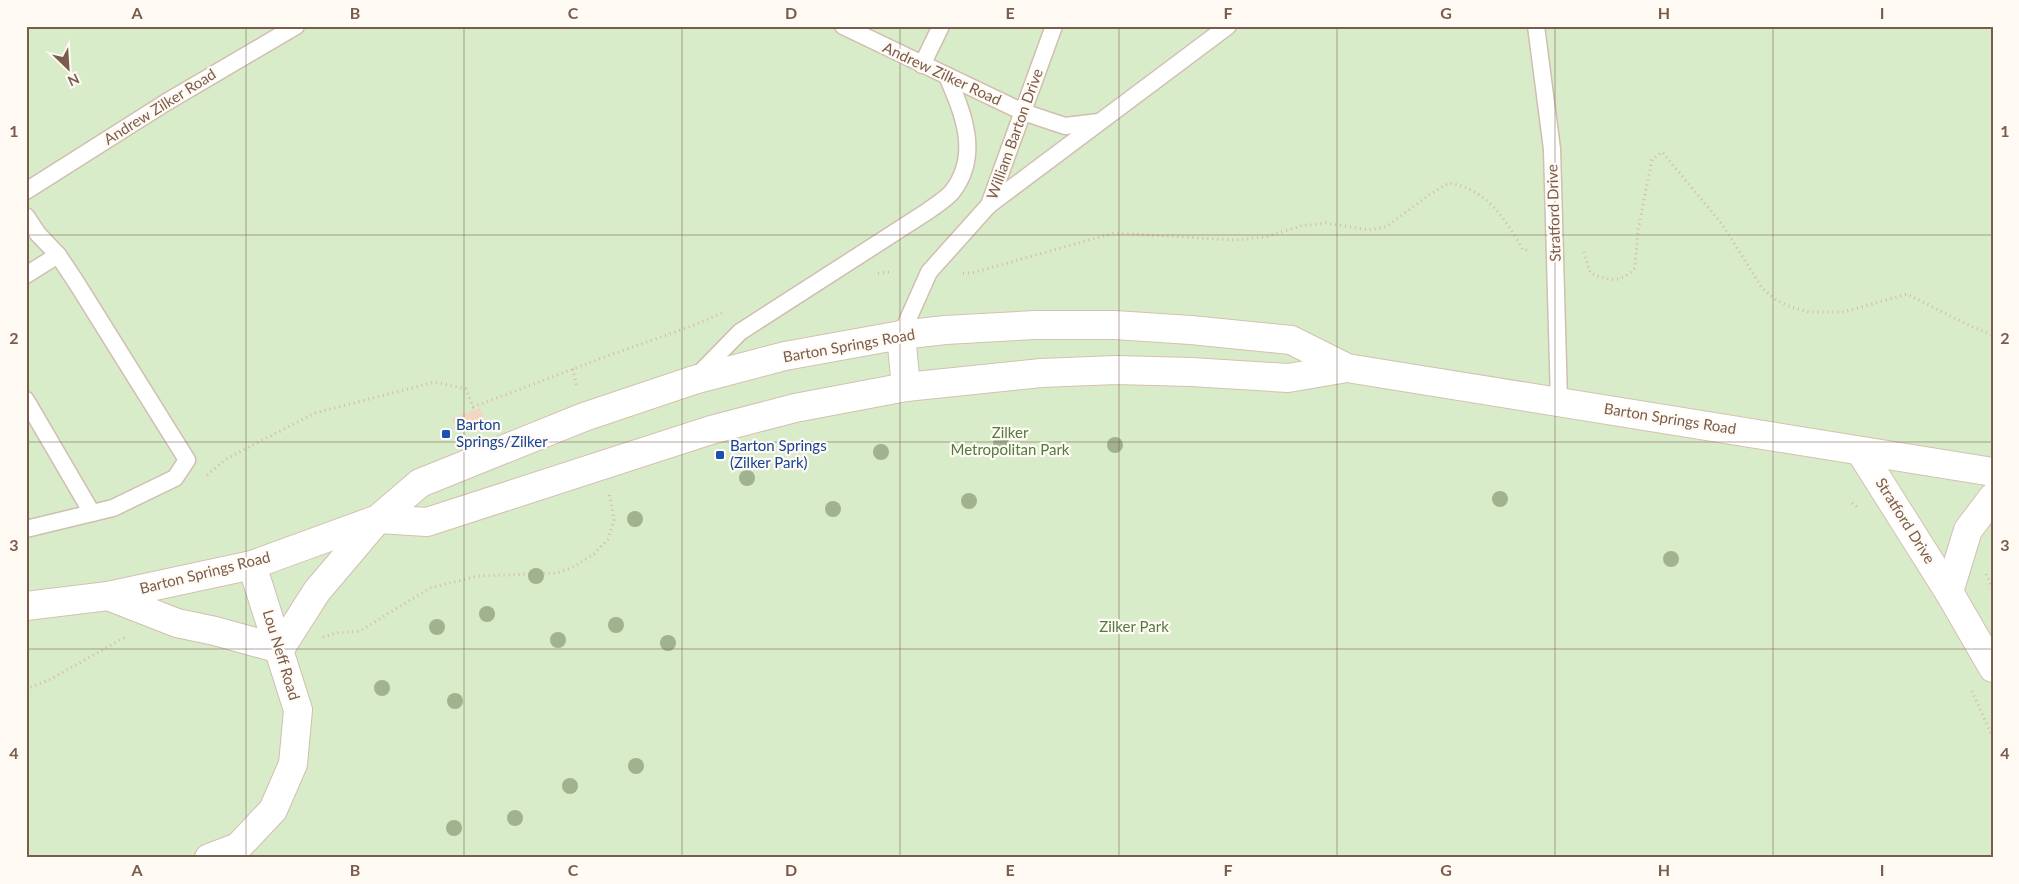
<svg xmlns="http://www.w3.org/2000/svg" width="2019" height="884" viewBox="0 0 2019 884" font-family="Lato,sans-serif">
<style>
.green{fill:#d8ecc9}
.building{fill:#f3d5c3}
.lines{fill:none;stroke-linecap:round;stroke-linejoin:round}
.lane-casing{stroke:#d1beb0;stroke-width:19}
.street-casing{stroke:#d1beb0;stroke-width:30}
.secondary-casing{stroke:#d6c0b0;stroke-width:30}
.path{stroke:#d9b8a5;stroke-width:3;stroke-dasharray:1 4;stroke-linecap:butt}
.lane{stroke:#fff;stroke-width:16}
.street{stroke:#fff;stroke-width:28}
.secondary{stroke:#fff;stroke-width:28}
.tree{fill:#a0b28e}
.grid{fill:none;stroke:#7a5c4d;stroke-width:1;stroke-opacity:0.55}
.transit-dot{fill:#1a4fb4;stroke:#fffaf3;stroke-width:2}
.labels{text-anchor:middle;stroke-width:4.5;stroke-linejoin:round;paint-order:stroke}
.street-label{font-size:15px;fill:#7a5c4d;stroke:#fffaf3}
.transit-label{font-size:15px;fill:#164399;stroke:#fffaf3;text-anchor:start}
.park-label{font-size:15px;fill:#537a41;stroke:#fffaf3}
.neatline{fill:none;stroke:#7a5c4d;stroke-width:2}
.grid-label{font-size:16px;text-anchor:middle;font-weight:bold;fill:#7a5c4d}
</style>
<rect width="100%" height="100%" fill="#fdf6ec"/>
<!-- green -->
<rect class="green" x="26" y="26" width="1967" height="832"/>
<!-- building -->
<path class="building" d="M480,408L485,422L458,432L452,418Z"/>
<g class="lines">
<!-- lane casing -->
<g class="lane-casing">
<g id="lane">
<path d="M843,26L1023,112L1065,126L1099,122"/>
<path d="M1536,26L1552,149L1559,401"/>
<path d="M922,65L941,26"/>
<path d="M26,191L165,103L296,26"/>
<path d="M989,205L1228,26"/>
<path d="M26,216L38,234L58,255L76,282L187,460L175,478L113,508L26,529"/>
<path d="M26,275L58,255"/>
<path d="M901,335L929,272L989,205L1054,26"/>
<path d="M696,377L740,332L928,211C936,205 946,199 952,192C981,155 963,113 947,76"/>
<path d="M26,400L92,513"/>
</g>
</g>
<!-- street casing -->
<g class="street-casing">
<g id="street">
<path d="M108,596L177,623L215,631L280,649L317,591L378,519"/>
<path d="M209,858L238,847L273,810L293,764L298,710L252,565"/>
</g>
</g>
<!-- secondary casing -->
<g class="secondary-casing">
<g id="secondary">
<path d="M901,335L906,387"/>
<path d="M1860,451L1949,592L1993,668"/>
<path d="M378,519L427,522L711,430L795,408L906,387L1041,373L1116,370L1191,372L1288,378L1347,368"/>
<path d="M1949,592L1968,530L1993,497"/>
<path d="M26,606L108,596L252,565L378,519L420,483L584,417L694,380L785,356L901,335L945,330L1035,325H1114L1191,330L1291,340L1347,368L1993,472"/>
</g>
</g>
<!-- path -->
<g class="path">
<path d="M1584,252L1590,273C1610,281 1619,284 1635,268L1638,230L1652,160L1662,152L1722,224L1762,288L1776,300L1791,307L1809,312H1844L1907,294L1966,324L1993,335"/>
<path d="M878,273L890,272"/>
<path d="M963,273H972L1114,233L1235,240L1265,237L1301,226L1326,223L1369,230L1386,227L1429,195L1449,183C1486,189 1506,219 1523,250H1529"/>
<path d="M573,369L577,388"/>
<path d="M207,475L226,459L315,413L435,382L466,389L473,407L610,355L692,326L724,312"/>
<path d="M1852,503L1860,509"/>
<path d="M1986,574L1993,590"/>
<path d="M323,637L336,633L360,631L430,588L478,576L557,573L575,566L594,554L608,539L614,520L609,493"/>
<path d="M26,689L51,679L127,636"/>
<path d="M1972,691L1993,738"/>
</g>
<!-- lane -->
<use href="#lane" class="lane"/>
<!-- street -->
<use href="#street" class="street"/>
<!-- secondary -->
<use href="#secondary" class="secondary"/>
</g>
<!-- trees -->
<g class="tree">
<circle cx="1001" cy="443" r="8"/>
<circle cx="1115" cy="445" r="8"/>
<circle cx="881" cy="452" r="8"/>
<circle cx="747" cy="478" r="8"/>
<circle cx="1500" cy="499" r="8"/>
<circle cx="969" cy="501" r="8"/>
<circle cx="833" cy="509" r="8"/>
<circle cx="635" cy="519" r="8"/>
<circle cx="1671" cy="559" r="8"/>
<circle cx="536" cy="576" r="8"/>
<circle cx="487" cy="614" r="8"/>
<circle cx="616" cy="625" r="8"/>
<circle cx="437" cy="627" r="8"/>
<circle cx="558" cy="640" r="8"/>
<circle cx="668" cy="643" r="8"/>
<circle cx="382" cy="688" r="8"/>
<circle cx="455" cy="701" r="8"/>
<circle cx="636" cy="766" r="8"/>
<circle cx="570" cy="786" r="8"/>
<circle cx="515" cy="818" r="8"/>
<circle cx="454" cy="828" r="8"/>
</g>
<!-- grid -->
<path class="grid" d="M246,26V858M464,26V858M682,26V858M900,26V858M1119,26V858M1337,26V858M1555,26V858M1773,26V858M26,235H1993M26,442H1993M26,649H1993"/>
<!-- markers -->
<g class="transit-dot">
<rect x="441" y="429" width="10" height="10" rx="2.5"/>
<rect x="715" y="450" width="10" height="10" rx="2.5"/>
</g>
<g class="labels">
<!-- street labels -->
<g class="street-label">
<text transform="translate(942 74) rotate(25)" y="5">Andrew Zilker Road</text>
<text transform="translate(160 107) rotate(-32)" y="5">Andrew Zilker Road</text>
<text transform="translate(1015 134) rotate(-70)" y="5">William Barton Drive</text>
<text transform="translate(1554 213) rotate(-92)" y="5">Stratford Drive</text>
<text transform="translate(849 346) rotate(-10)" y="5">Barton Springs Road</text>
<text transform="translate(1670 419) rotate(9)" y="5">Barton Springs Road</text>
<text transform="translate(1905 521) rotate(58)" y="5">Stratford Drive</text>
<text transform="translate(205 573) rotate(-14)" y="5">Barton Springs Road</text>
<text transform="translate(281 655) rotate(73)" y="5">Lou Neff Road</text>
</g>
<!-- transit labels -->
<g class="transit-label">
<text x="456" y="430">Barton<tspan x="456" dy="17">Springs/Zilker</tspan></text>
<text x="730" y="451">Barton Springs<tspan x="730" dy="17">(Zilker Park)</tspan></text>
</g>
<!-- park labels -->
<g class="park-label">
<text x="1010" y="438">Zilker<tspan x="1010" dy="17">Metropolitan Park</tspan></text>
<text x="1134" y="632">Zilker Park</text>
</g>
</g>
<!-- border -->
<rect width="2019" height="884" fill="none" stroke="#fffaf3" stroke-width="55"/>
<!-- north arrow -->
<g transform="translate(68 68) rotate(155)" stroke="#fffaf3" stroke-width="4" paint-order="stroke">
<path d="M0-4L9 19L0 12L-9 19Z" fill="#7a5c4d"/>
<text y="-8" font-size="14" font-weight="bold" text-anchor="middle" fill="#7a5c4d">N</text>
</g>
<rect x="28" y="28" width="1964" height="828" class="neatline"/>
<g class="grid-label">
<text x="137" y="19">A</text>
<text x="355" y="19">B</text>
<text x="573" y="19">C</text>
<text x="791" y="19">D</text>
<text x="1010" y="19">E</text>
<text x="1228" y="19">F</text>
<text x="1446" y="19">G</text>
<text x="1664" y="19">H</text>
<text x="1882" y="19">I</text>
<text x="14" y="137">1</text>
<text x="2005" y="137">1</text>
<text x="14" y="344">2</text>
<text x="2005" y="344">2</text>
<text x="14" y="551">3</text>
<text x="2005" y="551">3</text>
<text x="14" y="759">4</text>
<text x="2005" y="759">4</text>
<text x="137" y="876">A</text>
<text x="355" y="876">B</text>
<text x="573" y="876">C</text>
<text x="791" y="876">D</text>
<text x="1010" y="876">E</text>
<text x="1228" y="876">F</text>
<text x="1446" y="876">G</text>
<text x="1664" y="876">H</text>
<text x="1882" y="876">I</text>
</g>
</svg>
